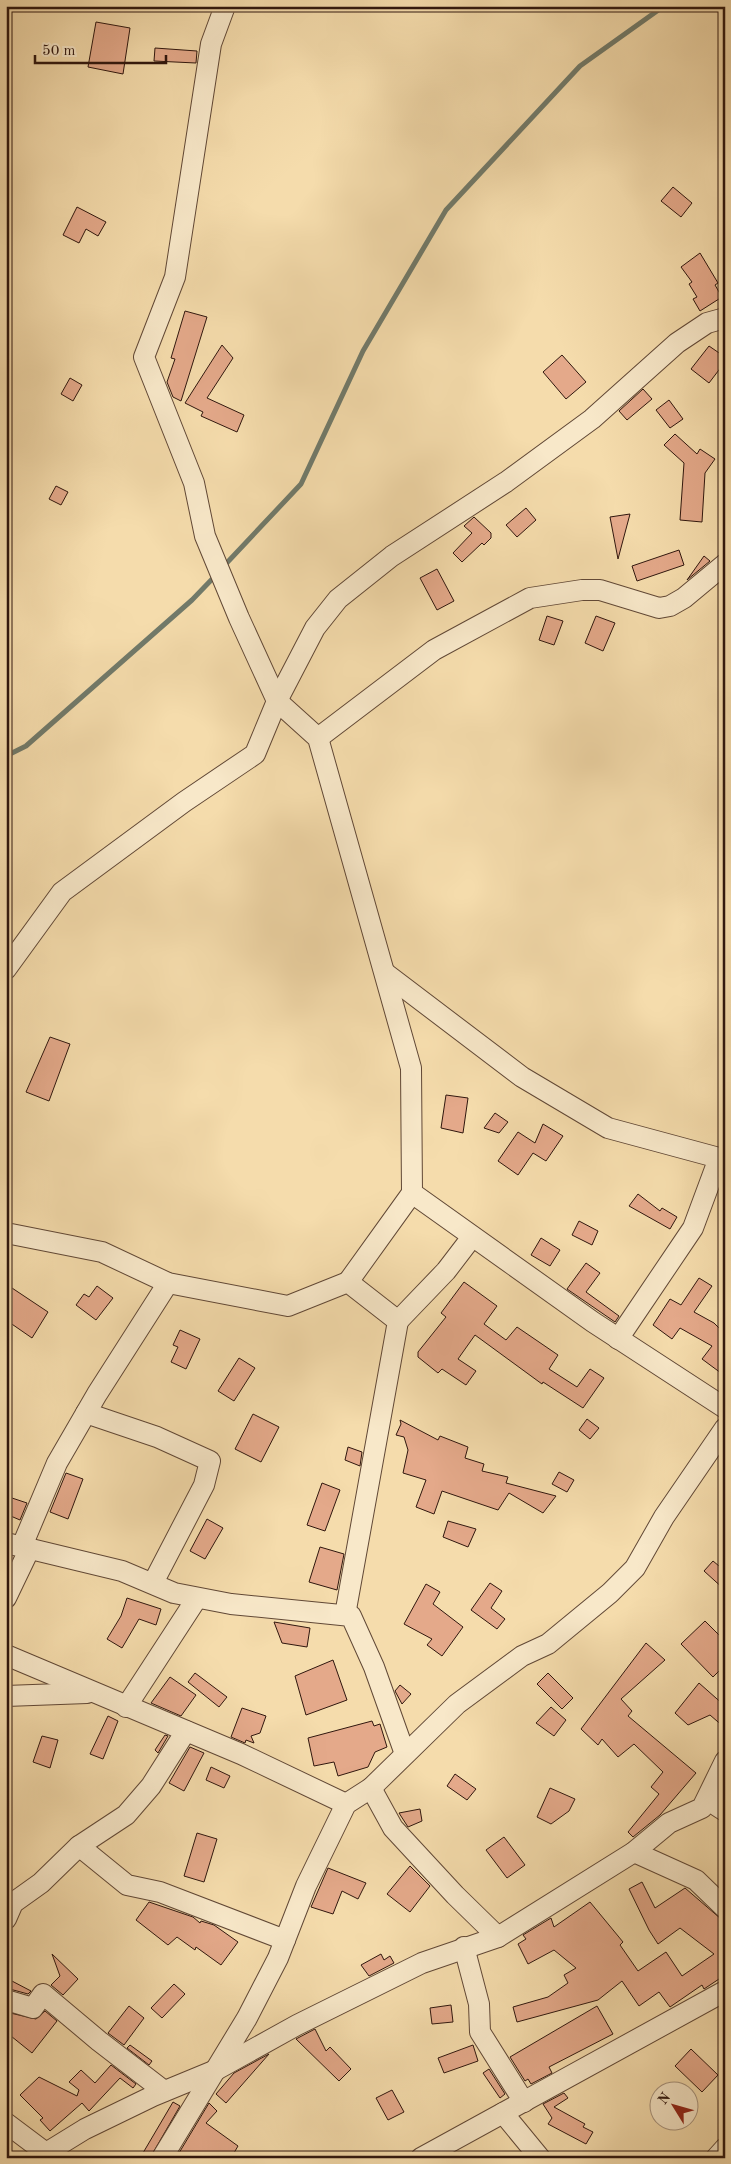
<svg xmlns="http://www.w3.org/2000/svg" width="731" height="2164" viewBox="0 0 731 2164" font-family="'Old Standard TT',serif">
<style>
.lines{fill:none;stroke-linecap:round;stroke-linejoin:round}
.stream{stroke:#717a6a;stroke-width:5}
.building{fill:#e4a98a;stroke:#30170e}
.minor-casing{stroke:#614836;stroke-width:22}
.minor{stroke:#f8e8c9;stroke-width:20}
</style>
<rect width="100%" height="100%" fill="#f5dcac"/>
<filter id="stains"><feTurbulence type="fractalNoise" baseFrequency=".004" numOctaves="4"/><feColorMatrix values="0 0 0 0 .2 0 0 0 0 .09 0 0 0 0 .02 0 0 0 .5 -.17"/></filter>
<radialGradient id="worn" r=".72"><stop offset=".6" stop-color="#630" stop-opacity="0"/><stop offset="1" stop-color="#630" stop-opacity=".3"/></radialGradient>
<g class="lines">
<!-- stream -->
<g class="stream">
<path d="M222,568L301,484L363,351L446,210L580,66L664,6"/>
<path d="M6,756L26,746L192,600L217,574"/>
</g>
</g>
<!-- building -->
<g class="building">
<path d="M96,22L130,28L123,74L88,67Z"/>
<path d="M155,48L197,51L196,63L154,61Z"/>
<path d="M673,187L692,203L681,217L661,201Z"/>
<path d="M77,207L106,222L98,236L86,229L79,243L63,235Z"/>
<path d="M700,253L718,283L715,285L722,297L700,311L693,299L697,297L689,284L692,282L681,267Z"/>
<path d="M185,311L207,317L181,401L173,397L167,382L175,359L171,358Z"/>
<path d="M222,345L233,358L207,398L244,415L237,432L201,416L203,412L185,403Z"/>
<path d="M709,346L725,357V362L709,383L691,369Z"/>
<path d="M562,355L586,382L566,399L543,372Z"/>
<path d="M70,378L82,385L73,401L61,394Z"/>
<path d="M643,389L652,399L627,420L619,411Z"/>
<path d="M669,400L683,419L670,428L656,410Z"/>
<path d="M675,434L697,454L700,449L715,459L705,473L702,522L680,520L684,463L664,445Z"/>
<path d="M56,486L68,492L61,505L49,499Z"/>
<path d="M526,508L536,520L517,537L506,525Z"/>
<path d="M630,514L618,559L610,517Z"/>
<path d="M474,517L491,533V538L484,545L482,543L462,562L453,553L472,533L464,526Z"/>
<path d="M679,550L684,565L637,581L632,566Z"/>
<path d="M704,556L710,561L687,580L692,573Z"/>
<path d="M437,569L454,601L437,610L420,578Z"/>
<path d="M547,616L563,621L554,645L539,640Z"/>
<path d="M596,616L615,623L603,651L585,643Z"/>
<path d="M50,1037L70,1044L49,1101L26,1092Z"/>
<path d="M446,1095L468,1098L463,1133L441,1128Z"/>
<path d="M495,1113L508,1122L499,1133L484,1128Z"/>
<path d="M543,1124L563,1136L546,1161L533,1153L518,1175L498,1161L518,1132L535,1143Z"/>
<path d="M638,1194L660,1211L662,1208L677,1217L670,1229L629,1206Z"/>
<path d="M579,1221L598,1231L592,1245L572,1235Z"/>
<path d="M541,1238L560,1250L550,1266L531,1255Z"/>
<path d="M586,1263L600,1273L586,1292L619,1316L615,1322L567,1289Z"/>
<path d="M699,1278L712,1286L694,1312L714,1323L723,1332L725,1329V1376L702,1359L712,1346L680,1328L672,1339L653,1325L670,1299L681,1305Z"/>
<path d="M464,1282L497,1306L484,1324L506,1340L517,1327L558,1355L549,1369L577,1387L590,1369L604,1378L583,1408L543,1382L542,1384L475,1335L458,1359L476,1371L466,1385L442,1369L438,1373L418,1357V1352L446,1317L441,1313Z"/>
<path d="M6,1284L48,1312L32,1338L6,1320Z"/>
<path d="M97,1286L113,1298L96,1320L76,1305L84,1294L89,1297Z"/>
<path d="M180,1330L200,1339L186,1369L171,1362L178,1347L173,1345Z"/>
<path d="M239,1358L255,1368L234,1401L218,1391Z"/>
<path d="M253,1414L279,1427L261,1462L235,1449Z"/>
<path d="M587,1419L599,1428L590,1439L579,1430Z"/>
<path d="M400,1420L438,1440L440,1436L468,1447L465,1458L484,1464L482,1471L508,1477L506,1483L556,1496L543,1513L509,1493L498,1510L442,1491L434,1514L416,1507L426,1480L403,1473L408,1450L404,1437L396,1435L401,1424Z"/>
<path d="M348,1447L362,1452L360,1466L345,1460Z"/>
<path d="M559,1472L574,1480L567,1492L552,1484Z"/>
<path d="M66,1473L83,1479L68,1519L50,1512Z"/>
<path d="M322,1483L340,1490L325,1531L307,1525Z"/>
<path d="M6,1496L27,1503L20,1520L6,1514Z"/>
<path d="M207,1519L223,1528L205,1559L190,1551Z"/>
<path d="M448,1521L476,1529L468,1547L443,1537Z"/>
<path d="M320,1547L344,1554L337,1590L309,1582Z"/>
<path d="M713,1561L725,1571V1590L704,1571Z"/>
<path d="M490,1583L502,1591L491,1608L505,1619L497,1629L471,1610Z"/>
<path d="M426,1584L440,1592L433,1604L463,1627L442,1656L427,1645L432,1639L404,1624Z"/>
<path d="M127,1598L161,1609L156,1625L139,1619L122,1648L107,1639L121,1616Z"/>
<path d="M705,1621L725,1641V1665L713,1677L681,1644Z"/>
<path d="M274,1622L310,1628L307,1647L282,1643Z"/>
<path d="M646,1643L665,1660L621,1699L632,1711L628,1716L696,1773L660,1815L633,1837L628,1832L659,1794L651,1787L663,1772L634,1744L618,1757L602,1739L598,1745L581,1729Z"/>
<path d="M333,1660L347,1700L306,1715L295,1676Z"/>
<path d="M195,1673L227,1697L219,1707L188,1682Z"/>
<path d="M548,1673L573,1698L562,1709L537,1684Z"/>
<path d="M170,1677L196,1695L181,1716L151,1703Z"/>
<path d="M699,1683L725,1706V1728L710,1715L688,1725L675,1713Z"/>
<path d="M400,1685L411,1694L402,1704L395,1691Z"/>
<path d="M551,1707L566,1720L554,1736L536,1723Z"/>
<path d="M242,1708L266,1716L260,1733L251,1736L254,1743L246,1740L245,1743L231,1737Z"/>
<path d="M108,1716L118,1721L103,1759L90,1754Z"/>
<path d="M372,1721L374,1726L380,1724L387,1747L375,1752L368,1767L338,1776L334,1762L314,1766L308,1738Z"/>
<path d="M165,1735L168,1736L158,1753L155,1750Z"/>
<path d="M42,1736L58,1740L50,1768L33,1762Z"/>
<path d="M190,1747L204,1753L184,1791L169,1783Z"/>
<path d="M211,1767L230,1776L224,1788L206,1780Z"/>
<path d="M455,1774L476,1789L467,1800L447,1786Z"/>
<path d="M550,1788L575,1799L569,1811L551,1824L537,1817Z"/>
<path d="M420,1809L422,1821L408,1827L399,1813Z"/>
<path d="M197,1833L217,1839L204,1882L184,1876Z"/>
<path d="M504,1837L525,1865L507,1878L486,1850Z"/>
<path d="M410,1866L430,1886L410,1912L387,1894Z"/>
<path d="M328,1868L366,1883L358,1899L342,1891L333,1914L311,1907Z"/>
<path d="M642,1882L655,1908L685,1888L721,1919L725,1925V1975L704,1989L702,1985L670,2007L659,1992L639,2006L622,1981L598,2000L517,2022L513,2007L548,1997L568,1983L564,1975L576,1968L554,1950L528,1964L518,1944L526,1939L523,1935L551,1918L554,1927L590,1902L623,1942L620,1945L638,1971L666,1952L682,1976L714,1954L680,1928L658,1944L649,1930L629,1889Z"/>
<path d="M149,1902L193,1917L200,1923L201,1921L214,1925L238,1942L221,1965L196,1947L195,1950L177,1937L168,1945L136,1920Z"/>
<path d="M52,1954L78,1979L63,1995L51,1985L60,1976Z"/>
<path d="M381,1954L384,1960L390,1956L394,1963L369,1976L361,1965Z"/>
<path d="M10,1980L31,1991L28,1994L6,1988Z"/>
<path d="M174,1984L185,1994L162,2018L151,2008Z"/>
<path d="M451,2005L453,2022L432,2024L430,2008Z"/>
<path d="M129,2006L144,2018L124,2045L108,2033Z"/>
<path d="M597,2006L613,2034L549,2067L552,2073L531,2084L528,2079L525,2081L510,2057Z"/>
<path d="M45,2011L57,2021L32,2053L6,2032V2012L36,2019Z"/>
<path d="M315,2029L326,2051L330,2047L351,2069L339,2081L296,2039Z"/>
<path d="M130,2045L152,2061L149,2065L127,2048Z"/>
<path d="M473,2045L478,2061L444,2073L438,2058Z"/>
<path d="M691,2049L718,2075L702,2092L675,2066Z"/>
<path d="M269,2054L226,2103L216,2094L234,2073Z"/>
<path d="M111,2065L136,2084L133,2088L120,2078L89,2111L82,2103L50,2131L40,2120L43,2118L20,2095L39,2077L77,2096L79,2090L69,2082L81,2070L95,2083Z"/>
<path d="M489,2069L505,2094L500,2098L483,2073Z"/>
<path d="M392,2090L404,2112L388,2120L376,2098Z"/>
<path d="M564,2093L568,2098L554,2107L585,2124L583,2127L593,2132L586,2144L548,2124L552,2118L543,2104Z"/>
<path d="M173,2102L180,2106L150,2158H140Z"/>
<path d="M209,2103L217,2111L206,2123L238,2146L231,2158H176Z"/>
</g>
<g class="lines">
<!-- minor casing -->
<g class="minor-casing">
<g id="minor">
<path d="M225,6L211,44L175,277L144,357L194,483L205,536L239,618L277,701L318,738L411,1068L412,1193L593,1322L725,1408"/>
<path d="M318,738L434,650L530,598L582,590H600L659,608L670,606L684,598L725,564"/>
<path d="M6,969L62,892L184,802L255,754L277,701L315,628L338,599L392,556L506,482L592,419L677,343L707,323L725,318"/>
<path d="M385,973L522,1077L608,1128L719,1158"/>
<path d="M6,1233L102,1252L168,1283L288,1306L348,1282L398,1321L345,1615"/>
<path d="M348,1282L412,1193"/>
<path d="M398,1321L446,1271L472,1237"/>
<path d="M618,1339L693,1228L719,1158L725,1159"/>
<path d="M86,1413L157,1437L210,1461L204,1485L153,1583"/>
<path d="M6,1543L122,1571L174,1593L231,1604L351,1616L374,1667L405,1754"/>
<path d="M22,1546L57,1463L97,1394L168,1283"/>
<path d="M6,1598L30,1548"/>
<path d="M6,1655L241,1754L346,1804"/>
<path d="M6,1696L87,1693"/>
<path d="M126,1707L197,1598"/>
<path d="M186,1731L151,1786L126,1815L79,1846L127,1885L160,1892L285,1940"/>
<path d="M371,1788L393,1828L455,1895L498,1937"/>
<path d="M708,1800L725,1811"/>
<path d="M634,1852L696,1880L725,1908"/>
<path d="M6,1919L13,1903L41,1883L79,1846"/>
<path d="M464,1947L479,2004L480,2032L524,2102"/>
<path d="M6,2000L33,2008L43,1994L99,2041L164,2091"/>
<path d="M503,2113L540,2158"/>
<path d="M6,2123L46,2153L85,2129L153,2096L216,2070L297,2025L422,1963L498,1937L634,1852L669,1823L702,1808L725,1761"/>
<path d="M162,2158L247,2018L278,1958L306,1886L346,1804L371,1788L457,1704L522,1656L548,1644L610,1593L635,1568L664,1517L725,1428"/>
<path d="M421,2158L725,1991"/>
<path d="M716,2158L725,2148"/>
</g>
</g>
<!-- minor -->
<use href="#minor" class="minor"/>
</g>
<!-- margin -->
<rect width="731" height="2164" fill="none" stroke="#f5dcac" stroke-width="25"/>
<rect x="8" y="8" width="716" height="2149" fill="none" stroke="#30170e" stroke-width="2.5"/>
<rect x="12" y="12" width="706" height="2139" fill="none" stroke="#30170e"/>
<!-- north arrow -->
<g transform="translate(674 2106) rotate(307)"><circle r="24" fill="#f8e8c9" stroke="#a8947e"/>
<path d="M0-4L9 19L0 12L-9 19Z" fill="#8f2418"/>
<text y="-8" font-size="14" font-weight="bold" text-anchor="middle" fill="#30170e">N</text>
</g>
<!-- scale -->
<path d="M35 55v8h131v-8" fill="none" stroke="#30170e" stroke-width="2.5"/>
<text x="42" y="55" font-size="15" fill="#30170e" stroke="#f8e8c9" stroke-width="4" paint-order="stroke">50 m</text>
<rect width="100%" height="100%" filter="url(#stains)"/>
<rect width="100%" height="100%" fill="url(#worn)"/>
</svg>
